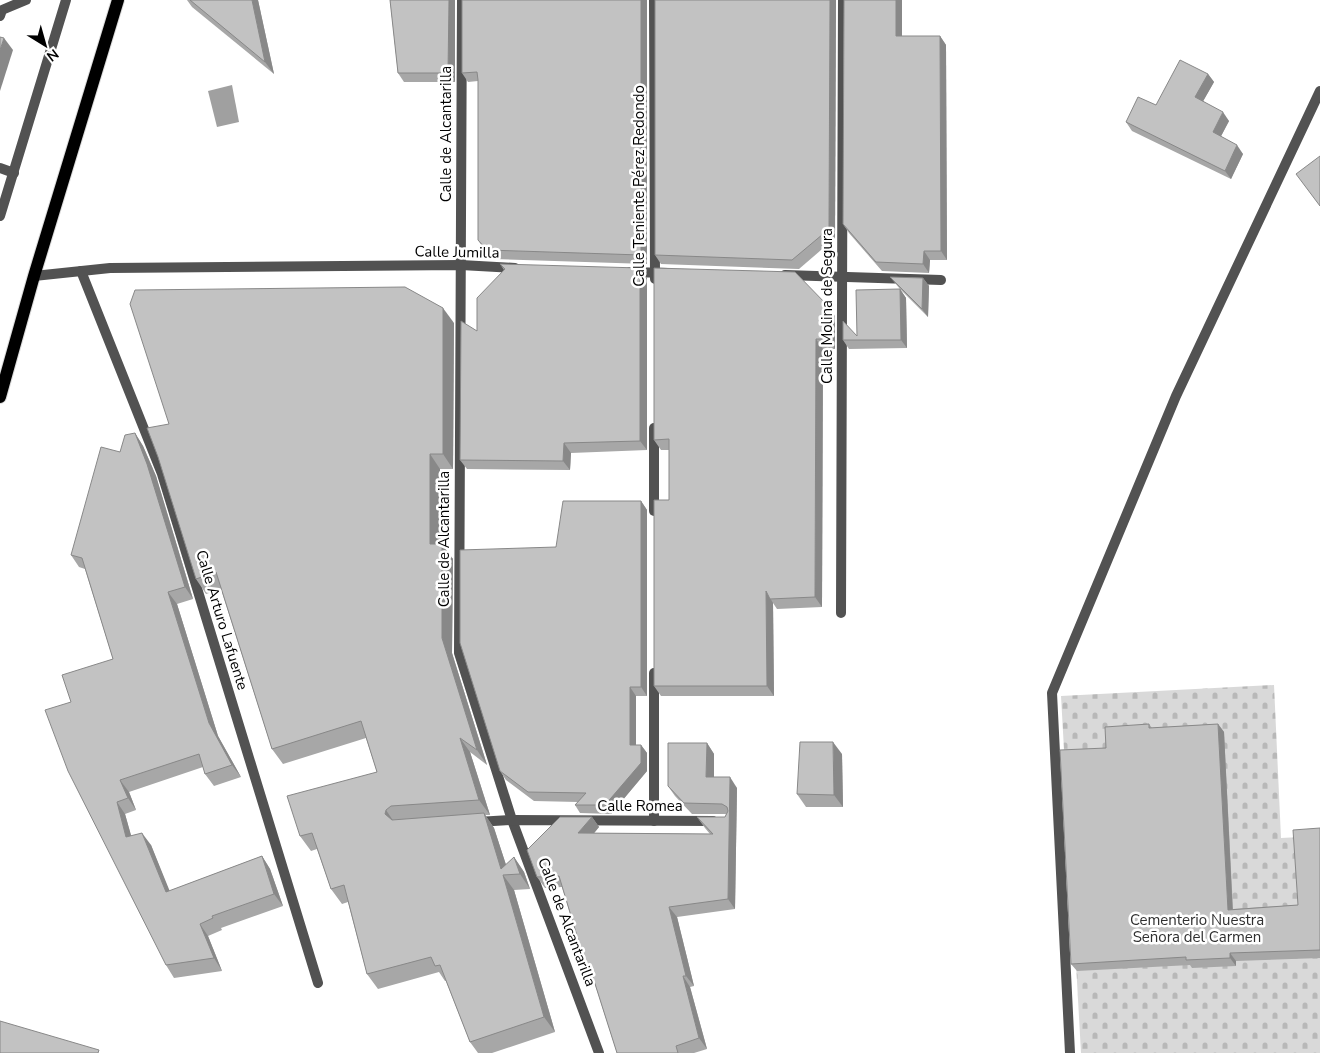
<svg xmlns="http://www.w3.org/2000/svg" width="1320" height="1053" viewBox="0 0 1320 1053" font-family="'Nunito Sans',sans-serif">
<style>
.cemetery{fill:url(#cemetery-stones)}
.water{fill:#a0a0a0}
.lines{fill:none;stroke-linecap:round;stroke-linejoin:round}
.primary-casing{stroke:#dbdbdb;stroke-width:14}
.service{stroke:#525252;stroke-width:10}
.minor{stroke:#525252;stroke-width:10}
.primary{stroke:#000;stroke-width:12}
.wall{fill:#a7a7a7}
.shaded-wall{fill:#888}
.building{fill:#c2c2c2;stroke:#888}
.labels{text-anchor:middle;stroke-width:5;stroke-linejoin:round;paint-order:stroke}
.street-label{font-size:15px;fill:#000;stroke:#fff}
.park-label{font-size:15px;fill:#303030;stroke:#fff}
</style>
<defs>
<pattern id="cemetery-stones" width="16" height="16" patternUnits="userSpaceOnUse" patternTransform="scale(1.25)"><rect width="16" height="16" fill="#d9d9d9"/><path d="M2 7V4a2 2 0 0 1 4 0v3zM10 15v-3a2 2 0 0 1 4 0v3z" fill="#b8b8b8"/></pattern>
</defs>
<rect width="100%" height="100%" fill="#fff"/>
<!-- cemetery -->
<path class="cemetery" d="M1274,685L1281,838L1320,836V1053H1081L1061,696Z"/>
<!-- water -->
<path class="water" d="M232,85L239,122L217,127L208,91Z"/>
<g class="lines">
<!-- primary casing -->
<g class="primary-casing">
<path id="primary" d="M0,397L34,276L118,0"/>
</g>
<!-- service -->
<g class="service">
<path d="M0,16L2,10L26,0"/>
<path d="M0,168L14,173"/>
<path d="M0,216L66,0"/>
</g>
<!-- minor -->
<g class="minor">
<path d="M462,0L459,653L512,820L599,1053"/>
<path d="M654,0L655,279"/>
<path d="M81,271L162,474L318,983"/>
<path d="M630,272L668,273"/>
<path d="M785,275L941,280"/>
<path d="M34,276L110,268L461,265L515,268"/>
<path d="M654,511V428"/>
<path d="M841,613L843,0"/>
<path d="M654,821V673"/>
<path d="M477,822L512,820L713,821"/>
<path d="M1070,1053L1052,693L1176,396L1320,91"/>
</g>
<!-- primary -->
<use href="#primary" class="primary"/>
</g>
<!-- wall -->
<g class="wall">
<path d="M187,0H258L274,74L192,7Z"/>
<path d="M390,0H455V82H404L398,73Z"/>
<path d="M647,0V264L494,259L484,249L478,240V81L468,82L462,73Z"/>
<path d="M655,0H836L835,238L799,269L661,264L655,255Z"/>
<path d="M844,0H902V36H940L946,45L947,260H930L929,273L882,271L849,233L843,224Z"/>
<path d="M1208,74L1214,82L1203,101L1229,121L1221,136L1243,154L1231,179L1132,131L1126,122L1156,105Z"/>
<path d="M500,264L647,278V450L571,453L570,470L467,469L460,460L504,270Z"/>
<path d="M890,277L923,278L929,286L928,317L900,289L906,298L907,348L849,349L843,340L857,336L900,289Z"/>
<path d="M828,306L835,316V349H823L822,607L777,609L773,603L774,696H661L654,686L669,500V450H661L654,440Z"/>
<path d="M454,323L453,469H440L441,544L453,559L452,653L487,765L470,752L490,815H485L494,828L506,865L514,857L524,872L530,889L514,890L555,1032L492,1053H478L470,1042L446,981H445L439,972L378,989L367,974L348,902L342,904L331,889L317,849L311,851L300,836L377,772L366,738L283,764L272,749L221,589L206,594L196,579L169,424Z"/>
<path d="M135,433L143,446L156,476L193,599L177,604L218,736L241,777L214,786L205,774L203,767L129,792L136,810L125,814L131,836L151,845L169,891L262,856L270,869L283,906L221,928L222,930L208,936L222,971L174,978L166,965L71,702L113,659L85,569L79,567L71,555L120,452Z"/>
<path d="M641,501L647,510V696H636V745H641L647,753V771L611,814L580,813L575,805L578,802L534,801L506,780L500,771L556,547Z"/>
<path d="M1149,724L1152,728L1218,724L1224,732L1233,909L1298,905L1320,828V958L1236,961V966L1192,968L1190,965L1077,971L1071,964L1106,748Z"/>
<path d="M707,743L714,754V777L737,788L735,909L677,917L694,986L690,987L707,1049L694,1053H617L593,978L587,969L562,887L545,888L537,877L592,817L599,827L594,833L710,834L705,828L697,817H725L726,814H692L675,796L668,786Z"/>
<path d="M842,754L843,807H806L797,794Z"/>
</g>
<!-- shaded-wall -->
<g class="shaded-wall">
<path d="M252,0H258L274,74L265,62Z"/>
<path d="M449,0H455V82L448,73Z"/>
<path d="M641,0H647V264L641,255Z"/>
<path d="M830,0H836L835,238L829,229Z"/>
<path d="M896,0H902V45L896,36Z"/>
<path d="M940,36L946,45L947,260L941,251Z"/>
<path d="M4,38L13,50L0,91V50Z"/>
<path d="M1208,74L1214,82L1201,105L1195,97Z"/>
<path d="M1223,112L1229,121L1219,140L1213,132Z"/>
<path d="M1237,145L1243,154L1231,179L1225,171Z"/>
<path d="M924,251L930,260L929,273L923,264Z"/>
<path d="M640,268L647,278V450L640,441Z"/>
<path d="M923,278L929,286L928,317L922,309Z"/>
<path d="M900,289L906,298L907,348L901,340Z"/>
<path d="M828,306L835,316V349L828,339Z"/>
<path d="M443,308L454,323L453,469L443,454Z"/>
<path d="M816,339L823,349L822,607L815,597Z"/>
<path d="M135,433L143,446L156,476L193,599L185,587Z"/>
<path d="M564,443L571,453L570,470L563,461Z"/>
<path d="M430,454L440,469L441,559L430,544Z"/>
<path d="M641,501L647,510V696L641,687Z"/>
<path d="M442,544L453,559L452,653L487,765L477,750L442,638Z"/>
<path d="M766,591L773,603L774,696L767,686Z"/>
<path d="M168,592L177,604L218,736L241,777L232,765L209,723Z"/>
<path d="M630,687L636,696V753L630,745Z"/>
<path d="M1218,724L1224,732L1233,917L1228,910Z"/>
<path d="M460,738L470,752L490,815L479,800Z"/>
<path d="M833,742L842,754L843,807L834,795Z"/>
<path d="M707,743L714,754V788L706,777Z"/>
<path d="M641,745L647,753V771L611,814L605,805Z"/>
<path d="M730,777L737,788L735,909L728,899Z"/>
<path d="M120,780L129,792L136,810L128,798Z"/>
<path d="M117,802L125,814L135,849L126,837Z"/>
<path d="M386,810L396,825L385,814Z"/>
<path d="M484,813L494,828L509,874L501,869Z"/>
<path d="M592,817L599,827L586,843L578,833Z"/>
<path d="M142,833L151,845L175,904L166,892Z"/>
<path d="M262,856L270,869L283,906L274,894Z"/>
<path d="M514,857L524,872L530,889L520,874Z"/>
<path d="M503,875L514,890L555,1032L544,1017Z"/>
<path d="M669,907L677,917L694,986L686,976Z"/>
<path d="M200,924L208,936L222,971L214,958Z"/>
<path d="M1230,953L1236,961V966L1230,958Z"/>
<path d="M683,976L690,987L707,1049L699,1038Z"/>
</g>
<!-- building -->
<g class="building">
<path d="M190,0H252L265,62Z"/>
<path d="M390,0H449L448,73H398Z"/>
<path d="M462,0H641V255L487,250L478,240V80L477,72L462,73Z"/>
<path d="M655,0H830L829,229L792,260L655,255Z"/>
<path d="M844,0H896V36H940L941,251H924L923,264L876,262L843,224Z"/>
<path d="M0,37L4,38L0,50Z"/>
<path d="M1180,60L1208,74L1195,97L1223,112L1213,132L1237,145L1225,171L1126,122L1138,97L1156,105Z"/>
<path d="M1320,156V206L1296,174Z"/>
<path d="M500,264L640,268V441L564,443L563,461L460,460L461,321L477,331V298L505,269Z"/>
<path d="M654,268L795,272L828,306V339H816L815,597L770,599L766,591L767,686H654V500H669V439L654,440Z"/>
<path d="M890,277L923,278L922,309Z"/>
<path d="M405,287L443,308V454H430V544H442V638L477,750L460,738L479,800L391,806L386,810L385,814L392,820L484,813L501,869L514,857L520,874L503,875L544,1017L470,1042L440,965L435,966L431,957L367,974L344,885L331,889L312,833L300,836L287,796L377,772L361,721L272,749L216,572L196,579L158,457L147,428L169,424L130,304L135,290Z"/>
<path d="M900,289L901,340H843V321L857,336L856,290Z"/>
<path d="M135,433L147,464L185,587L168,592L209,723L232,765L205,774L199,754L120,780L128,798L117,802L126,837L142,833L166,892L262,856L274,894L212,916L213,918L200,924L214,958L166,965L68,771L45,710L71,702L62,675L113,659L82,558L71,555L101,447L120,452L125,435Z"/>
<path d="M563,501H641V687H630V745H641V763L605,805H575L586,793L528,792L500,771L460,643V550L556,547Z"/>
<path d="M1149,724V728L1218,724L1228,910L1298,905L1293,830L1320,828V950L1230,953V958L1186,960V957L1071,964L1060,750L1106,748L1105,727Z"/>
<path d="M800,742H833L834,795L797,794Z"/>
<path d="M668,743H707L706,777H730L728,899L669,907L686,976H683L699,1038L676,1046L678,1053H617L590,968L587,969L559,876L537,877L527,850L560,817H592L578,833L713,834L697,817H725L728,811L727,807L722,804L684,803L668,786Z"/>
<path d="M0,1021L99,1050L98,1053H0Z"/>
</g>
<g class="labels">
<!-- street labels -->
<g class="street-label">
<text transform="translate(446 134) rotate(-90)" y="5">Calle de Alcantarilla</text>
<text transform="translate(639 186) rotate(-90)" y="5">Calle Teniente Pérez Redondo</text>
<text transform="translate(457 252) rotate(1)" y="5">Calle Jumilla</text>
<text transform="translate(827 306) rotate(-90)" y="5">Calle Molina de Segura</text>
<text transform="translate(444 539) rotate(-90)" y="5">Calle de Alcantarilla</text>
<text transform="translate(222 620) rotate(73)" y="5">Calle Arturo Lafuente</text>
<text x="640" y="811">Calle Romea</text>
<text transform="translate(567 922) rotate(69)" y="5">Calle de Alcantarilla</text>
</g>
<!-- park labels -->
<g class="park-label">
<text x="1197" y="925">Cementerio Nuestra<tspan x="1197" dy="17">Señora del Carmen</tspan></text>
</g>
</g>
<!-- north arrow -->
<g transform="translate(45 45) rotate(143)" stroke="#ffffff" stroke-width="4" paint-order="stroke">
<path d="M0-4L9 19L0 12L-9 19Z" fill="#000000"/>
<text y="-8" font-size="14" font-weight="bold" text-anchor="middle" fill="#000000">N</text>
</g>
</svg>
